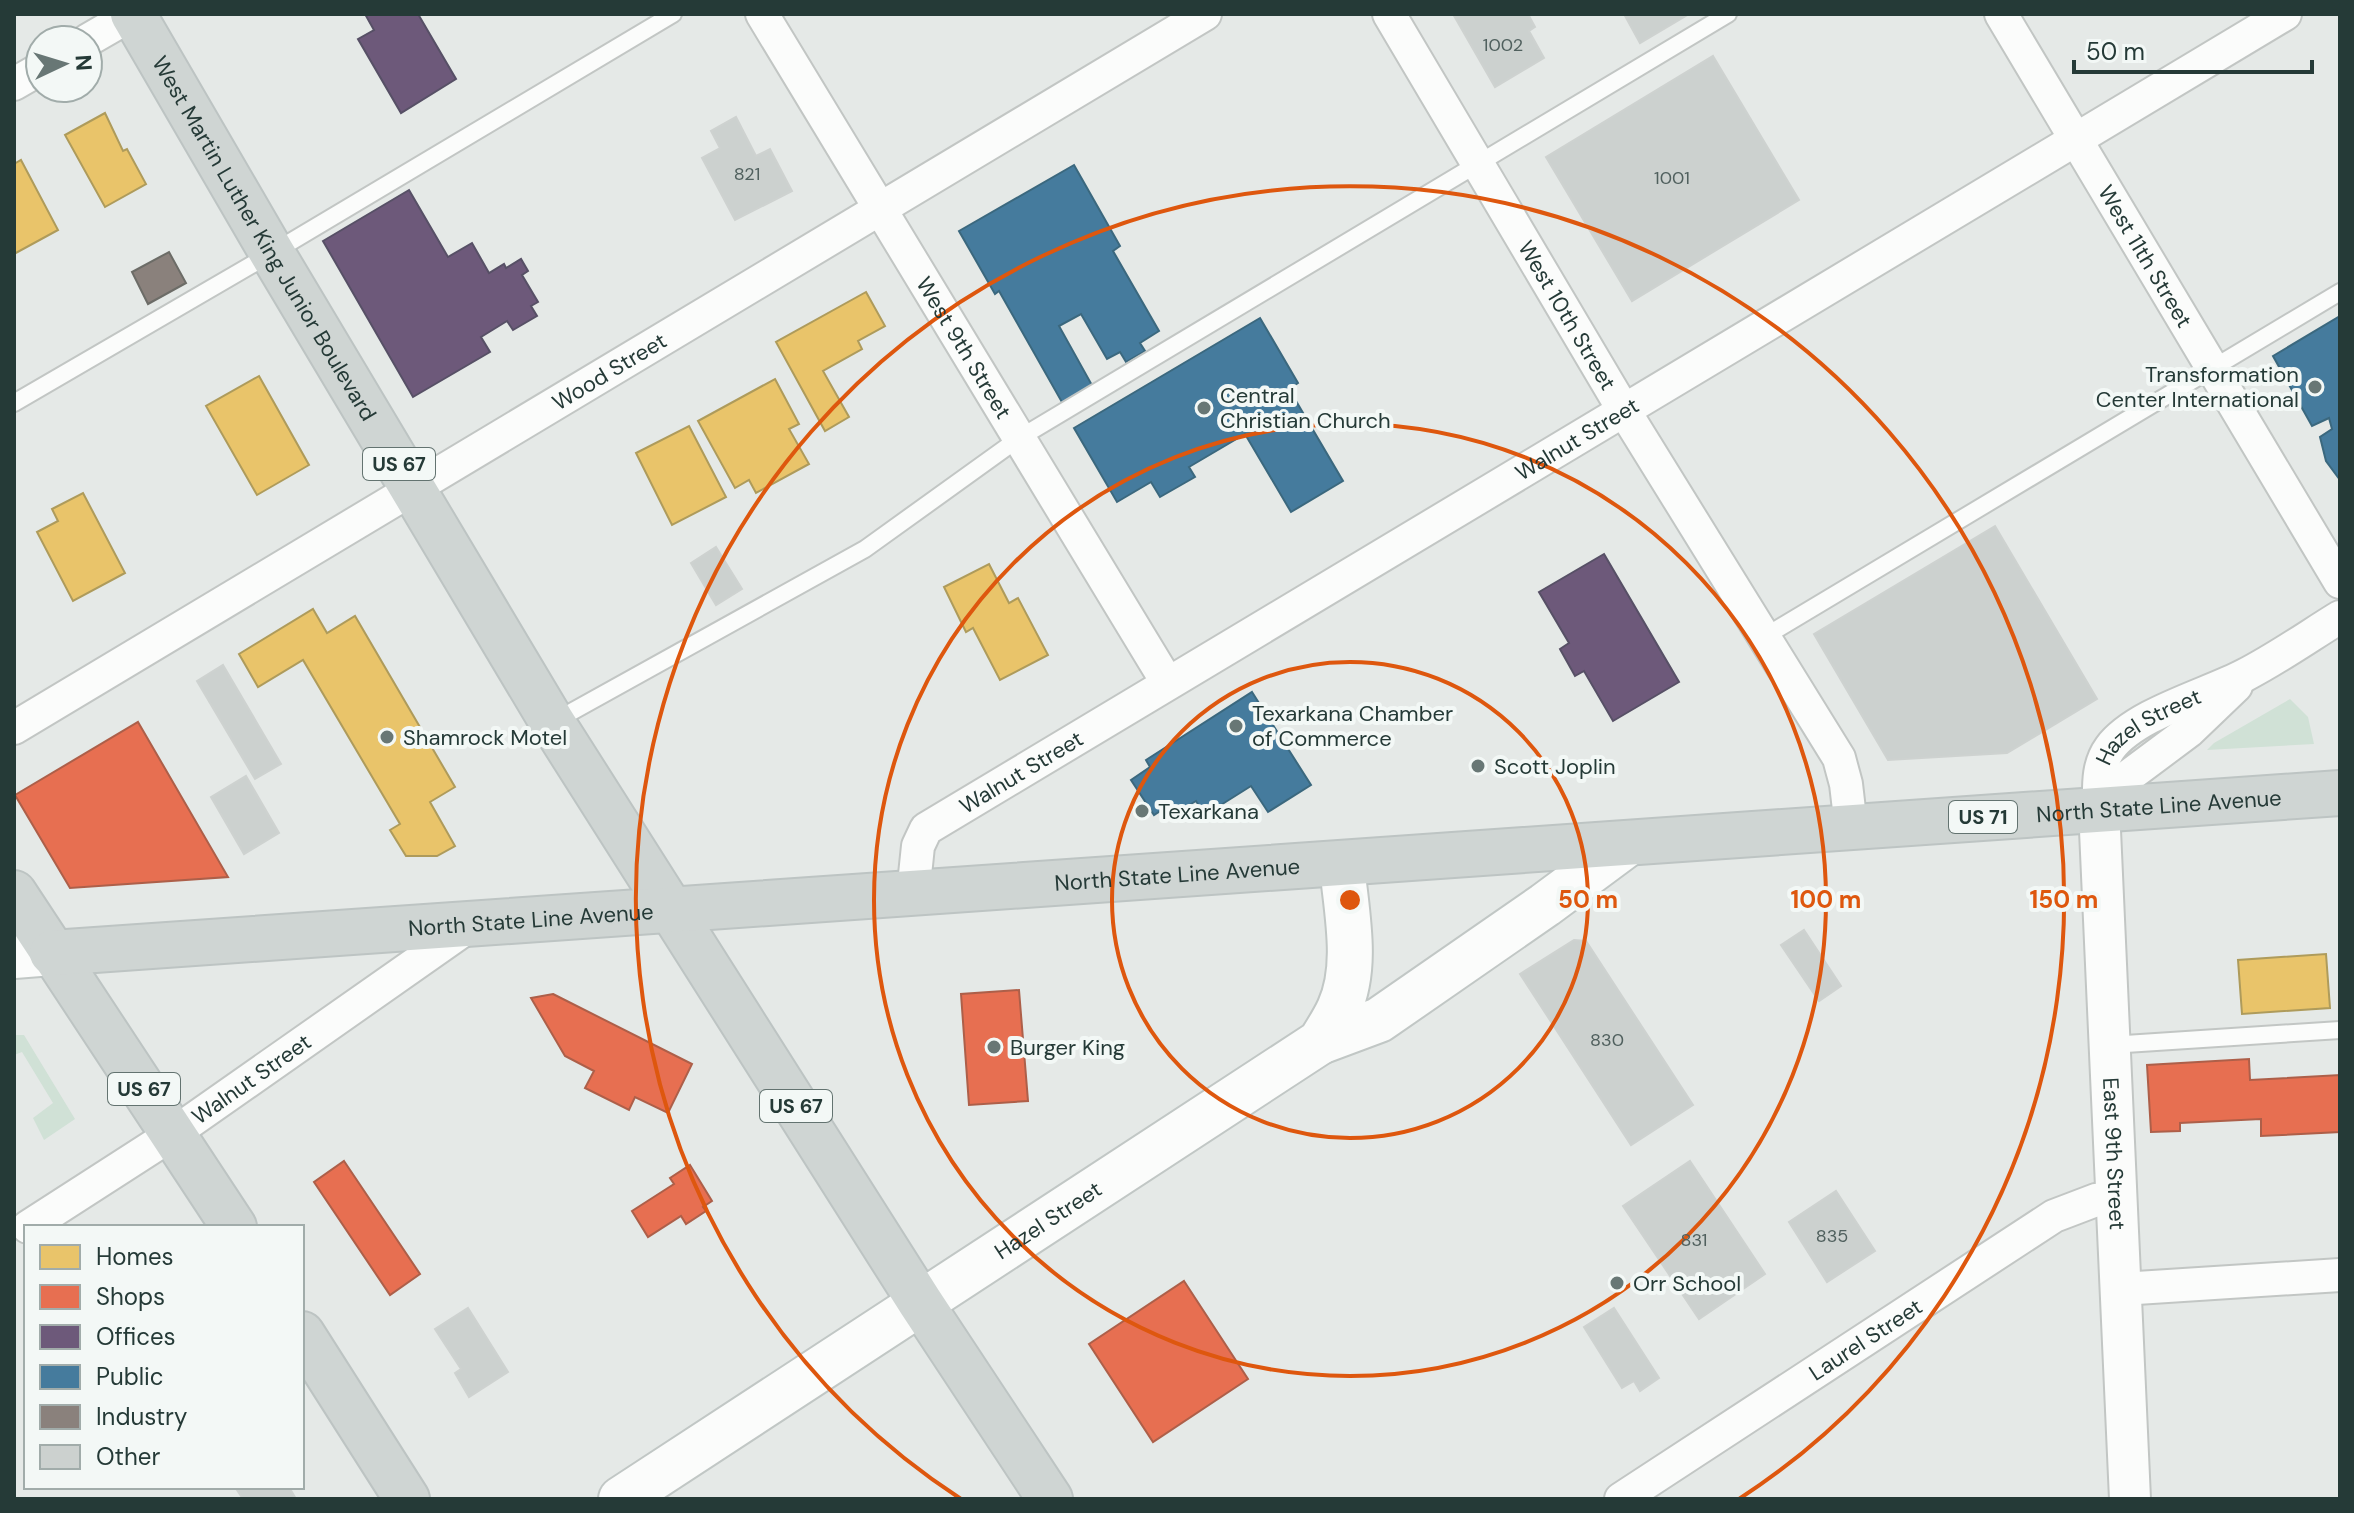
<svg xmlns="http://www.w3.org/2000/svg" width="2354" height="1513" viewBox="0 0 2354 1513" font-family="'DM Sans',sans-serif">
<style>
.grass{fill:#d0e1d6}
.homes{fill:#e9c46a;stroke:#ae9b5b;stroke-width:2}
.shops{fill:#e76f51;stroke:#ad5f49;stroke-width:2}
.offices{fill:#6d597a;stroke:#575066;stroke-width:2}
.public{fill:#457b9d;stroke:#3b687e;stroke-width:2}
.industry{fill:#8a817c;stroke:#6c6c67;stroke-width:2}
.building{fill:#ccd1cf;stroke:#ced2d0;stroke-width:2}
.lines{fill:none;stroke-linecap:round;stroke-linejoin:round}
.service-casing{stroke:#c2c6c4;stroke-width:20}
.minor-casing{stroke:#c2c6c4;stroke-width:36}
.tertiary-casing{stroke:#c2c6c4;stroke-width:44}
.secondary-casing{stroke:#c1c7c5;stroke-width:48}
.primary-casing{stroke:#bdc4c3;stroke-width:48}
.service{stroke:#fbfcfb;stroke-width:16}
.minor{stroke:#fbfcfb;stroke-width:32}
.tertiary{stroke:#fbfcfb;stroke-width:40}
.secondary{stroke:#fbfcfb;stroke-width:44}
.primary{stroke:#cfd5d3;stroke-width:44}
.ring{fill:none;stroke:#de570e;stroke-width:4}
.poi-dot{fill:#687775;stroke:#f3f8f6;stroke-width:3}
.labels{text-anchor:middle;stroke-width:8;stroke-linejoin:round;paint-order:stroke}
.number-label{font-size:18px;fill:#50605e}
.shield{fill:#f3f8f6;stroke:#637370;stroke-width:2}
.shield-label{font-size:20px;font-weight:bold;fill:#253a37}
.street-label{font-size:22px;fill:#253a37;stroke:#f3f8f6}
.poi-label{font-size:22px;fill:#253a37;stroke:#f3f8f6;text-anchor:start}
.centre{fill:#de570e;stroke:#f3f8f6;stroke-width:4}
.ring-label{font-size:24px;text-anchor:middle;font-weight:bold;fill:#de570e;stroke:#f3f8f6;stroke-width:8;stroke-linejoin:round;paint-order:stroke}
</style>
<rect width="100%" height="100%" fill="#e5e9e7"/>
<!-- grass -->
<g class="grass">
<path d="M2290,699L2308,717L2314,744L2207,750L2214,743Z"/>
<path d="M14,1035H24L75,1119L44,1140L33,1118L53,1103L22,1052L14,1055Z"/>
</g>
<!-- homes -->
<g class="homes">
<path d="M105,113L123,151L127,149L146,184L105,207L65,135Z"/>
<path d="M21,160L58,230L14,254V164Z"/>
<path d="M866,292L885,326L858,341L862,349L823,371L849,417L825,431L776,342Z"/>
<path d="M259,376L309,465L257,495L206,406Z"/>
<path d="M775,379L799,424L789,429L809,464L756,493L749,480L735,488L698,421Z"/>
<path d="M689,426L726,497L672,525L636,453Z"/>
<path d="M83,493L125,573L73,601L37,532L58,521L52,509Z"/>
<path d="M989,564L1009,603L1018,598L1048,655L1000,680L973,628L966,632L944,587Z"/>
<path d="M313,609L327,633L355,616L455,787L430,802L455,846L437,856H406L390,830L400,824L303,660L258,687L239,654Z"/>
<path d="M2326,954L2330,1008L2242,1014L2238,960Z"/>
</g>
<!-- shops -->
<g class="shops">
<path d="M138,722L228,877L70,888L15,795Z"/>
<path d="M1019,990L1028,1101L969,1105L961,994Z"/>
<path d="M553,994L692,1064L668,1113L635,1097L629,1110L585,1088L594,1071L565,1056L531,998Z"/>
<path d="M2249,1059L2250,1080L2340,1075V1132L2261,1136V1119L2180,1123V1131L2151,1132L2147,1065Z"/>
<path d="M344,1161L420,1274L390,1295L314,1182Z"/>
<path d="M690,1165L712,1201L703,1207L706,1211L686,1224L681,1216L648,1237L632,1211L674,1184L670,1178Z"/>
<path d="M1184,1281L1248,1379L1153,1442L1089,1344Z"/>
</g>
<!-- offices -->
<g class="offices">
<path d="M365,14H418L456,79L401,113L358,39L374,30Z"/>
<path d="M409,190L448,257L472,243L489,273L504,264L506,268L521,259L528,271L522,275L538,302L531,306L537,316L513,330L507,321L481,337L490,352L413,397L323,241Z"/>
<path d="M1604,554L1679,682L1613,721L1584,671L1575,676L1560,649L1569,643L1539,592Z"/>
</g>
<!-- public -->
<g class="public">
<path d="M1074,165L1120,246L1113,251L1159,331L1140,343L1145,351L1126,362L1120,352L1107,359L1081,314L1059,326L1093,387L1063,404L999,291L995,294L959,231Z"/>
<path d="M2340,316V480L2326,461L2320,437L2332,429L2329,418L2312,426L2273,356Z"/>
<path d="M1260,318L1298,383L1289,389L1343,481L1291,512L1245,434L1189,467L1195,477L1160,497L1151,482L1117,502L1074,428Z"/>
<path d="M1252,692L1311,785L1268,812L1251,786L1205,815L1196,801L1176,813L1171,804L1154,815L1131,780L1150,767L1146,760Z"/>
</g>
<!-- industry -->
<path class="industry" d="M169,252L186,283L148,304L132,272Z"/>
<!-- building -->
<g class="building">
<path d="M1453,14H1528L1535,27L1529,31L1544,58L1495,87Z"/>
<path d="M1624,14H1689L1640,43Z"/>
<path d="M1713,56L1799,200L1632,301L1546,157Z"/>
<path d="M736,117L756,156L770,149L792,191L735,220L702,158L720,148L711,131Z"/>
<path d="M1995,526L2097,699L2007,753L1888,760L1814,634Z"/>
<path d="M716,547L742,589L716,605L691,563Z"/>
<path d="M223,665L281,764L255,779L197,681Z"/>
<path d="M246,776L279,833L244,854L211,797Z"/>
<path d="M1804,930L1841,986L1819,1001L1781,945Z"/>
<path d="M1574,940L1586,941L1693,1105L1631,1145L1520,974Z"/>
<path d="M1690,1161L1765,1274L1699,1319L1623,1206Z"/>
<path d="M1836,1191L1875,1251L1827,1282L1789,1222Z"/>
<path d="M468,1308L508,1372L469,1397L455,1373L461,1369L435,1329Z"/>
<path d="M1614,1308L1659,1378L1640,1391L1634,1381L1622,1388L1584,1327Z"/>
<path d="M235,1487H289L296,1499H243Z"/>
</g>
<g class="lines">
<!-- service casing -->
<g class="service-casing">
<g id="service">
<path d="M14,403L272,253L673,14"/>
<path d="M1764,637L2340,292"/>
<path d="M555,721L865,549L1018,439L1728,14"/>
<path d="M2110,1045L2340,1030"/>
</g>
</g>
<!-- minor casing -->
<g class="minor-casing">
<g id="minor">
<path id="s1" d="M762,14L1167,682"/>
<path id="s2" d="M1389,14L1623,409L1839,758L1846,784L1851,827"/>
<path id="s3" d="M2001,14L2340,582"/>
<path d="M88,40L133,14"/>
<path d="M14,84L40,69"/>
<path id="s4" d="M14,728L1205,14"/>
<path id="s5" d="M2099,808C2099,787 2097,766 2110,748C2135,714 2207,695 2245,675C2278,658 2309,636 2340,617"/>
<path d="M2099,808L2126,778L2189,731L2236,686"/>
<path id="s6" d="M913,894L918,846L926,829L2285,14"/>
<path id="s7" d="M28,1227L174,1133L472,924"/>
<path d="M2121,1289L2340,1275"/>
<path id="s8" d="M1621,1499L2054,1216L2096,1200L2117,1198"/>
</g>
</g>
<!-- tertiary casing -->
<g class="tertiary-casing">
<g id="tertiary">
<path id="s9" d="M2099,808L2130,1499"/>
</g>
</g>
<!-- secondary casing -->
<g class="secondary-casing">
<g id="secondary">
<path d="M14,956L52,953"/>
<path d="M1320,1042L1379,1020L1545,905L1626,845"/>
<path id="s10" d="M621,1499L1320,1042C1327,1031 1334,1020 1339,1009C1359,966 1346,910 1342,865"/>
</g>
</g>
<!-- primary casing -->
<g class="primary-casing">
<g id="primary">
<path id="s11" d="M133,14L272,253L552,722L920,1302L1050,1499"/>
<path d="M14,893L234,1227"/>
<path id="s12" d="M52,953L2340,793"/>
<path d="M302,1334L407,1499"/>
</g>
</g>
<!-- service -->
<use href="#service" class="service"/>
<!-- minor -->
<use href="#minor" class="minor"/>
<!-- tertiary -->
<use href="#tertiary" class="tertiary"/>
<!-- secondary -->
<use href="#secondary" class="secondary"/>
<!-- primary -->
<use href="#primary" class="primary"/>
</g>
<!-- distance rings -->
<g class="ring">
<circle cx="1350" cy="900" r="238"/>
<circle cx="1350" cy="900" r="476"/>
<path d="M961 1499A714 714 0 1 1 1739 1499"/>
</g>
<!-- markers -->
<g class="poi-dot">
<circle cx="2315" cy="387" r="8"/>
<circle cx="1204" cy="408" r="8"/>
<circle cx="1236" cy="726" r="8"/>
<circle cx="387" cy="737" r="8"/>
<circle cx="1478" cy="766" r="8"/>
<circle cx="1142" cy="811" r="8"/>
<circle cx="994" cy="1047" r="8"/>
<circle cx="1617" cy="1283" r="8"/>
</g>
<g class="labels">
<!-- number labels -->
<g class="number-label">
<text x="1503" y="51">1002</text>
<text x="747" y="180">821</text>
<text x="1672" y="184">1001</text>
<text x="1607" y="1046">830</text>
<text x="1832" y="1242">835</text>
<text x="1694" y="1246">831</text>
</g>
<!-- shield labels -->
<g class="shield">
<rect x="363" y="448" width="72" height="32" rx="6"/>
<rect x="1949" y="801" width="68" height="32" rx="6"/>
<rect x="108" y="1073" width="72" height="32" rx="6"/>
<rect x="760" y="1090" width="72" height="32" rx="6"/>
</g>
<g class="shield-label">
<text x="399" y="471">US 67</text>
<text x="1983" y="824">US 71</text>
<text x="144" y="1096">US 67</text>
<text x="796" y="1113">US 67</text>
</g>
<!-- street labels -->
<g class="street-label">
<text dy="8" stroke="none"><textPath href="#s11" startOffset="260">West Martin Luther King Junior Boulevard</textPath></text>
<text dy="8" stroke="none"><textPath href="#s3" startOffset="282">West 11th Street</textPath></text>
<text dy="8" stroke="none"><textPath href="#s2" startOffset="350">West 10th Street</textPath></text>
<text dy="8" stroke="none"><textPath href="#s1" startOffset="390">West 9th Street</textPath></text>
<text dy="8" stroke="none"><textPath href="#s4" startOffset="694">Wood Street</textPath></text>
<text dy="8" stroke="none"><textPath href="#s6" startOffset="826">Walnut Street</textPath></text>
<text dy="8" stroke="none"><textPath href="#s5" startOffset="106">Hazel Street</textPath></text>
<text dy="8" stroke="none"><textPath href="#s6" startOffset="178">Walnut Street</textPath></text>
<text dy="8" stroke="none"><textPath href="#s12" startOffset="2112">North State Line Avenue</textPath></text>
<text dy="8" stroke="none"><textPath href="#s12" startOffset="1128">North State Line Avenue</textPath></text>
<text dy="8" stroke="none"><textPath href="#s12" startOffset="480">North State Line Avenue</textPath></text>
<text dy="8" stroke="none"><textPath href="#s7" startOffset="268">Walnut Street</textPath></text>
<text dy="8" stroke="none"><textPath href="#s9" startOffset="346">East 9th Street</textPath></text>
<text dy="8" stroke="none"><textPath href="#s10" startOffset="510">Hazel Street</textPath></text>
<text dy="8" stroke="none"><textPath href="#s8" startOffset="292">Laurel Street</textPath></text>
</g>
<!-- poi labels -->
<g class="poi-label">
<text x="2299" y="382" text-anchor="end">Transformation<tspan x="2299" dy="25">Center International</tspan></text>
<text x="1220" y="403">Central<tspan x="1220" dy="25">Christian Church</tspan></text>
<text x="1252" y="721">Texarkana Chamber<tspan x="1252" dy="25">of Commerce</tspan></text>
<text x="403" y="745">Shamrock Motel</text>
<text x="1494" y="774">Scott Joplin</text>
<text x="1158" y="819">Texarkana</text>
<text x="1010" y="1055">Burger King</text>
<text x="1633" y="1291">Orr School</text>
</g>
</g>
<circle cx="1350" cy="900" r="12" class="centre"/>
<g class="ring-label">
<text x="1588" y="908">50 m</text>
<text x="1826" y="908">100 m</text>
<text x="2064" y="908">150 m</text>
</g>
<!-- border -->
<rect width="2354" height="1513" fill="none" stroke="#253a37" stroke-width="32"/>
<!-- legend -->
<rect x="24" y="1225" width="280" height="264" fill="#f3f8f6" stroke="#a1acaa" stroke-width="2"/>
<rect x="40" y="1245" width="40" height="24" fill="#e9c46a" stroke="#a1acaa" stroke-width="2"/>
<text x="96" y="1265" font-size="24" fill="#253a37">Homes</text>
<rect x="40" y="1285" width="40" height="24" fill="#e76f51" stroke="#a1acaa" stroke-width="2"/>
<text x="96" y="1305" font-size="24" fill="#253a37">Shops</text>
<rect x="40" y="1325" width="40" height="24" fill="#6d597a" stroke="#a1acaa" stroke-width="2"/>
<text x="96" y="1345" font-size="24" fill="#253a37">Offices</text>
<rect x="40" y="1365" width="40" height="24" fill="#457b9d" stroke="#a1acaa" stroke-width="2"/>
<text x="96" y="1385" font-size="24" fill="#253a37">Public</text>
<rect x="40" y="1405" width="40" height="24" fill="#8a817c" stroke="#a1acaa" stroke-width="2"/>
<text x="96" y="1425" font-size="24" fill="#253a37">Industry</text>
<rect x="40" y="1445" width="40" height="24" fill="#ccd1cf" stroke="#a1acaa" stroke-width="2"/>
<text x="96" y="1465" font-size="24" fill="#253a37">Other</text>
<!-- north arrow -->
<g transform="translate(64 64) rotate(86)"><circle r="38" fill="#f3f8f6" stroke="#a1acaa" stroke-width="2"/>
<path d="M0-6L14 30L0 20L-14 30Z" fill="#687775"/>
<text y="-12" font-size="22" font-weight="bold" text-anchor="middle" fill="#253a37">N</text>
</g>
<!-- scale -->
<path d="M2074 60v12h238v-12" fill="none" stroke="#253a37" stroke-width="4"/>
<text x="2086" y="60" font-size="24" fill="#253a37" stroke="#f3f8f6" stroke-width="6" paint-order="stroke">50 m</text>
</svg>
